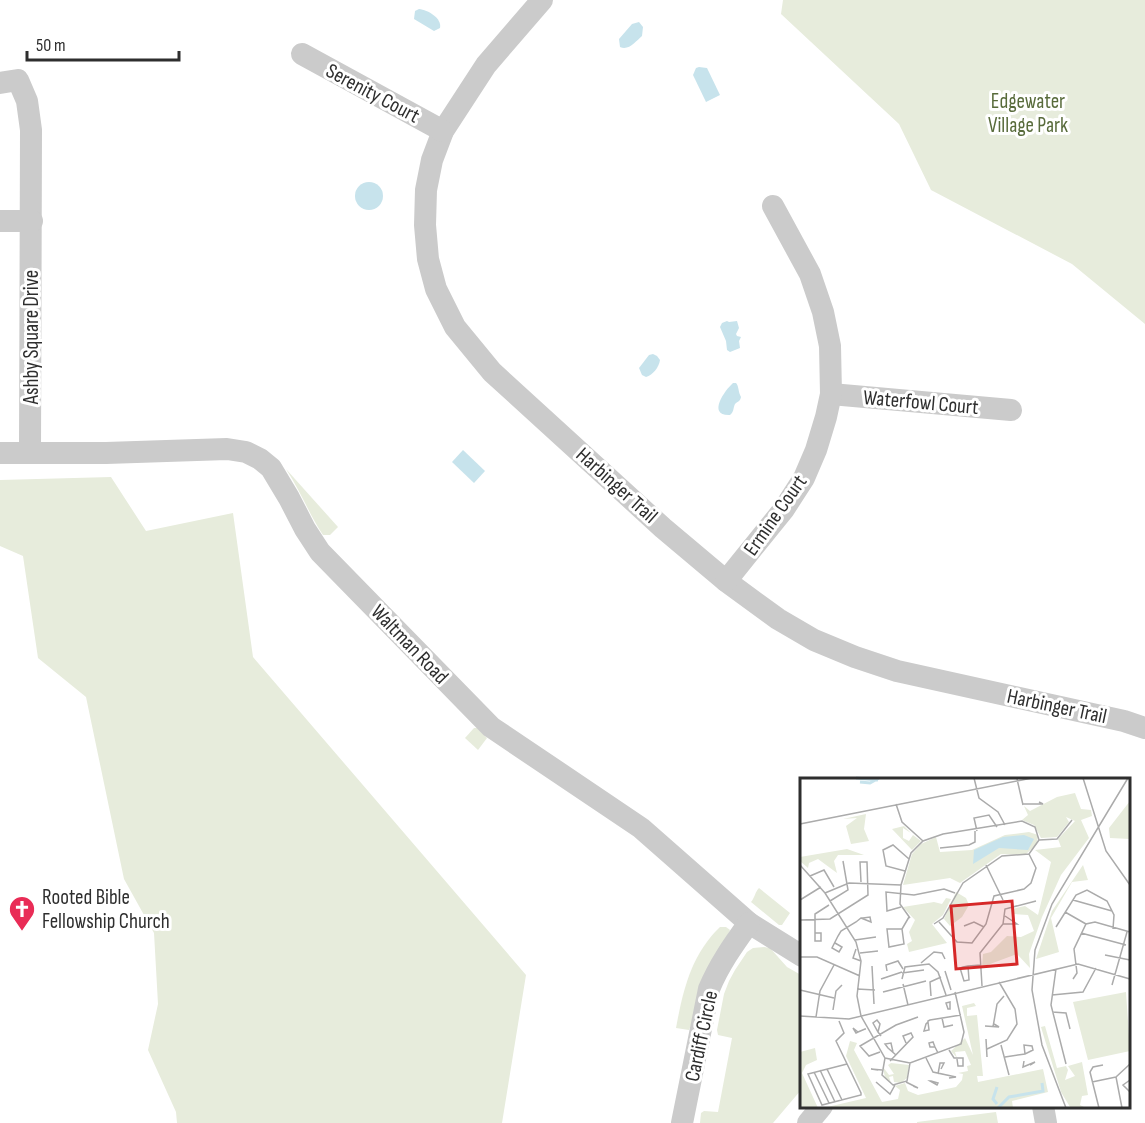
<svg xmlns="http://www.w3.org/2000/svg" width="1145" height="1123" viewBox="0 0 1145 1123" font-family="'Sofia Sans Condensed',sans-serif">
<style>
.green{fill:#e7ecdc}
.water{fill:#c7e3ec}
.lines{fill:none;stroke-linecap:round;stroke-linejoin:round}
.minor{stroke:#cbcbcb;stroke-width:22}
.labels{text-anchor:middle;stroke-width:6;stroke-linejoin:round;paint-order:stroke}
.street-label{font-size:21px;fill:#2e2e2e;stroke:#fff}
.park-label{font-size:21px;fill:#586b3b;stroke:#fff}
.poi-label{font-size:21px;fill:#2e2e2e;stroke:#fff;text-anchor:start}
.inset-river{fill:none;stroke:#c7e3ec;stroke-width:3}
.inset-road{fill:none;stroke:#ababab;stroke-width:1.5}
.view{fill:#d62828;fill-opacity:0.15;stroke:#d62828;stroke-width:3}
.inset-edge{fill:none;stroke:#2e2e2e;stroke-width:3}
</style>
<rect width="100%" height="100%" fill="#fff"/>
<!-- green -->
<g class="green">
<path d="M783,0H1145V324L1072,264L931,190L899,124L781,14Z"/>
<path d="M286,469L338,527L330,535H323C309,514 300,490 286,469Z"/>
<path d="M111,477L146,531L233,513L253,657L526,975L502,1123H177L176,1112L148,1050L158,1004L154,933L124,879L86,697L38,658L23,556L0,546V480Z"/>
<path d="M474,728H477L487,738L478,750L465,738Z"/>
<path d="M759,888L790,913L782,925H779L751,902C755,897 755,892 759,888Z"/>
<path d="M720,927H726L730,930L689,1030L676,1028C683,990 691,955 720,927Z"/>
<path d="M764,947L770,948L787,967L801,975V1090L773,1123H700L701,1113L704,1111L718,1112L732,1038L718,1035L717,1030L724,994L729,981L735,970L747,952L753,948Z"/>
<path d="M996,1112L998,1123H917V1122Z"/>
</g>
<!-- water -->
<g class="water">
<path d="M419,9C428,10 442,18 440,28L434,31L414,19L415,11Z"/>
<path d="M639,22L643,27L642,36C636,41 629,51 620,47L619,39L632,24Z"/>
<path d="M699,67L707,68L720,95L706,102L693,75L696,68Z"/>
<circle cx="369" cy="196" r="14"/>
<path d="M727,321L729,322L737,321L739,328L736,334L737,336L741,337L739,341L740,348L730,352L727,350L726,341L720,327L722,323Z"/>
<path d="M653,354L657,356L660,360C659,367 653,375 646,377L642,375L639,368L649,355Z"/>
<path d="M733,383H736C739,386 738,392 741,397C740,402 738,401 735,404C733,408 734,412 730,415C707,416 724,391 733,383Z"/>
<path d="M463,450L485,471L474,483L452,462Z"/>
</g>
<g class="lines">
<!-- minor -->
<g class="minor">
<path d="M542,0L486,65L443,131L432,160L426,190L425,225L428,259L436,289L455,327L492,372L663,528L726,581L778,619L814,640L855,657L897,671L1124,721L1145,728"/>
<path d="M302,54L443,131"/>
<path d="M0,83L18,80L27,101L31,130L30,453"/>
<path d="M0,221H32"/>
<path d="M831,394L1011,410"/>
<path d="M0,453H106L227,449L246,452L260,459L271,468L289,498L305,529L320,552L491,727L641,828L749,923L802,956"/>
<path d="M726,581L784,509L804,478L816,450L826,417L831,394L830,346L823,312L810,274L773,206"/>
<path d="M1043,1106L1046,1123"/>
<path d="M682,1123L709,989C719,965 733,945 749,923"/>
<path d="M808,1123L822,1106"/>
</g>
</g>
<!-- icons -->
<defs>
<g id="church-pin" transform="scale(1.35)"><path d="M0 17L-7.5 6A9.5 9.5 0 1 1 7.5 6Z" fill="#e92c56" stroke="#fff"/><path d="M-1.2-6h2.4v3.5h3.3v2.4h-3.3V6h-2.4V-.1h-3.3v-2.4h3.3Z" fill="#fff"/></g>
</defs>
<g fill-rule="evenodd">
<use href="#church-pin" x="22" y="909"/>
</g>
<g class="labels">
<!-- street labels -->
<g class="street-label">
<text transform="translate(373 93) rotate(28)" y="7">Serenity Court</text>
<text transform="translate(31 337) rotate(-90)" y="7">Ashby Square Drive</text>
<text transform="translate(921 402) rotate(5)" y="7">Waterfowl Court</text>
<text transform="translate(617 485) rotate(42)" y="7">Harbinger Trail</text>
<text transform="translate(775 515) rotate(-55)" y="7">Ermine Court</text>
<text transform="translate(410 644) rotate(46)" y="7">Waltman Road</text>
<text transform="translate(1057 706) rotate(12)" y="7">Harbinger Trail</text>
<text transform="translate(701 1036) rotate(-78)" y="7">Cardiff Circle</text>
</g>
<!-- park labels -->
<g class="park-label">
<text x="1028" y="108">Edgewater<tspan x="1028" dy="24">Village Park</tspan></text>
</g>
<!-- poi labels -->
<g class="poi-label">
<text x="42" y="904">Rooted Bible<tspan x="42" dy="24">Fellowship Church</tspan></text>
</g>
</g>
<!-- overview -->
<g transform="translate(800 778)">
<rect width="330" height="330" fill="#fff"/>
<path d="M275,15L281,31L291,32L292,38L281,42L289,60L261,97L242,139L229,176L230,190L217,176L182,189L183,176L191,174L207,158L221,159L234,153L228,137L213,136L212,131L225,128L238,137L251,84L235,72L261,69L258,61L275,43L266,39L269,44L257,59L241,60L234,47L222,42L228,37L224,28L230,33L257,19ZM330,23V61L310,60L309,50ZM66,36L64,51L69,63L51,66L46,48L57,40L43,41ZM104,48L111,55L103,50V60L109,63L113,57L121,63L112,72L92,51ZM229,54L238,57L237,66L225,77L201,76L160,105L150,100L103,107L112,76L121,66L136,59L140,74L172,72L205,57ZM47,71L64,77H38L34,83L37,95L18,81L9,85L8,90L0,83V79ZM283,87L288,102L272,104L251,140L259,174L236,181L252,133ZM156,114L166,120L169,127L162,139L150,148L144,141ZM146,120L151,121L143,137L132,146L147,165L109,174L107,166L112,163L109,154L115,142L103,129L134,124L142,126ZM326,214L330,273L288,282L273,224ZM174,225L176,228L167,230V238L177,237L183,298H177L178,304L243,291L248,314L212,323L213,330H23L66,320L46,278L50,263L57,265L54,272L82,324L98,321L100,312L95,308L105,305L108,313L118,317L156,309L162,302L163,296L158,295L168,293L167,288L171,287L165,273L155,274L157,280L151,273L165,260L173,277L162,228ZM245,248L257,290L266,288L268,292L265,302L275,298L268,288L282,284L288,317L282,318L280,327L286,330L270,329L261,314L244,259L241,249ZM15,270L17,282L6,287L2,295L18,330H0V274ZM91,285L109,287L107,300L101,305L94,304L93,298L89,299L91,305L85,300L83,289L89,297L94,296L88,287Z" fill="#e7ecdc"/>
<path d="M224,57L234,61L228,72L199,70L173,86L174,72L203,59Z" fill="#c7e3ec"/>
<path class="inset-river" d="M56,0L78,2M60,4L70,5L79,0M197,326L193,321L197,309M198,330L209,319L243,313L242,305"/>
<path class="inset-road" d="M174,0L179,20L198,34L205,47M283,0L306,73L330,107M217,1L223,27M96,26L102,44L123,63M223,26H243L239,24M0,46L232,0M177,53L174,40L189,37L197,49M239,62L257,61L272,42M140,70L169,67L175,64V53M0,87L25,115L56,164L61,183L57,218L61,238L85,280L110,285L161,266L164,254L155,214M186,87L203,122M105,93L86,88L83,72L93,67L109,81M10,98L24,92L34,109M25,115L49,105L101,107M0,122L21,109M273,122L312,133M30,123L48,112L43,83M101,129L87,133L86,114L114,117L144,111L155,115M265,134L286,146M110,140L100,126L101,107L111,75L123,63L143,56L222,43L235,49L239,62M0,142L30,141L68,117L67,84H60L61,104M139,144L157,164L172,165L186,146L194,118L224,111L231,105L236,90L229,76M134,146L143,140L163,105L202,78L229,76L239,62M203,146H217L205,138M164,148L174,144L184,149M256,149L276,117L287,112L307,123L314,137L313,151M102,151H87L89,169L104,166L102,151L109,139M15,155H21V163H15V136L29,127M281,155L326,167M55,162L76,159M35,165L42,169L39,174L32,170L38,158L41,153L56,144L61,140H63L70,139L71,144L61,140M56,171L53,180L61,183M60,175L78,173M305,177L330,182M0,179H17L60,198M121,185L134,174L142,175L145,181M72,188L74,226M168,188L169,202L164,203L160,190L163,189L168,188L181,187M256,191L251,227L266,286M87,193L86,187L98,183L103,191M145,193L151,212M102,195L124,192M81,201L102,194M102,201L105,189L129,186L138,194L146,217M273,201L277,195L274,171L286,146L295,144L330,154M103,206L108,227M312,207L327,154M182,208L180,175L203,146L205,131L236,123M57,211L75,212M0,212L34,220M83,214L126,203M252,217L283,214L296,190M131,218L130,204L141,199M150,224V231H148L146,225ZM33,232L36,213L42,207M252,234L266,235L270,251M0,238L49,241L278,186L330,201M16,239L20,213L34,187M142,240L144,249L153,247M39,243L44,255L36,263L61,315V317L22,327L8,296L47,286M128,244L129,252L124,253L126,246L128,244V243L130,242L161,237M185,248L199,249L194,246M193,249L197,226L204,218M58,254L53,250L56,255L58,254L65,251H66M78,254L80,246L77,242L73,245L78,254L81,258M186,261L187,279M201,267L209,297M135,269H130L129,265L133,264L135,269L138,275M187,271L207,262L217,246L215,231L199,204M149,272L154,280H163V288H158L157,281M80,274L69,278L60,268L96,247L118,239M93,274L91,265L85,266L88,270L96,277M205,279L225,276L233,272L232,268L224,267L225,276M85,280L82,297L93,307L107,303L110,285M126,280L133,294L156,299L149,300M90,283L113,259L111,255L103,258L106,265M224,283L223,289L235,284L230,287M27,291L42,322M20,292L35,324M78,292L71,291L82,292M14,294L29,325M138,296L140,285H144L141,291M330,302L323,307L330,314M130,303H131L138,305L137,307ZM76,304L90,316L95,307M106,304L118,310L113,308M292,304L316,299M266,330L242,267L232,212L235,172L252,126L328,0M299,330L290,294L293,289L303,287M322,330L316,299L330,286"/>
<path class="view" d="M212,123L217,186L156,191L151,128Z"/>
<rect width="330" height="330" class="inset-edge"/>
</g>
<!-- scale -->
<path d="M27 51v9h152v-9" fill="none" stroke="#2e2e2e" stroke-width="3"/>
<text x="36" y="51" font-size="18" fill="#2e2e2e" stroke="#ffffff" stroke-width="4.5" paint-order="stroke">50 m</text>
</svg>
